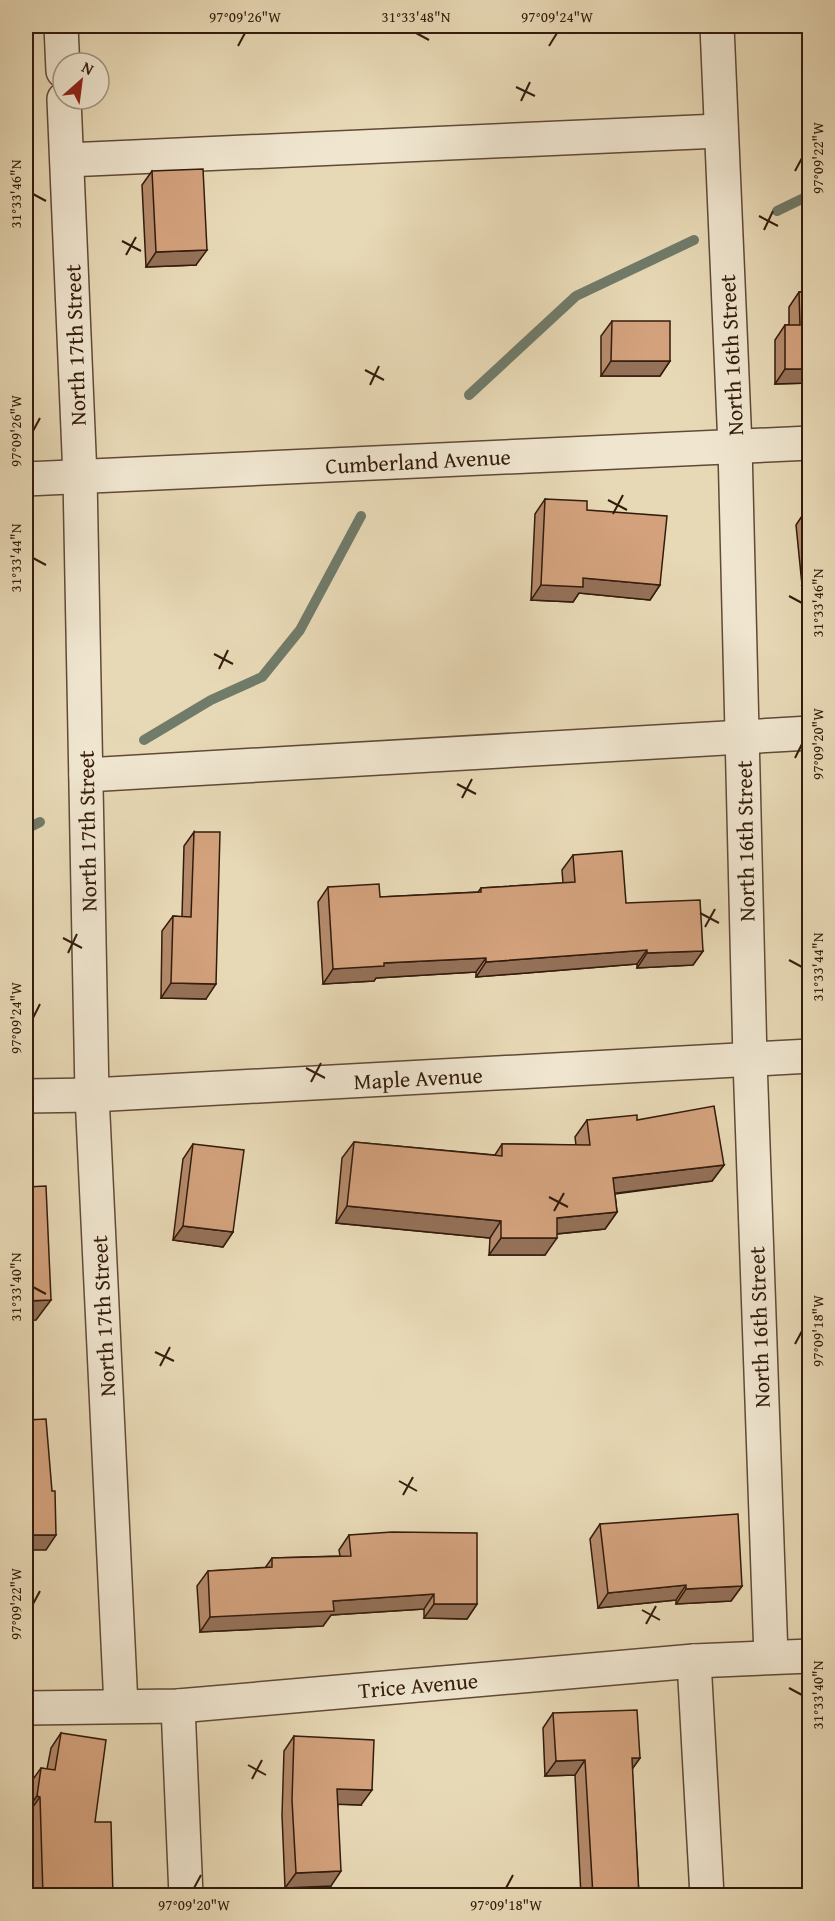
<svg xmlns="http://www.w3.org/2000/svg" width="835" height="1921" viewBox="0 0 835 1921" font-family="'Gentium Book Plus',serif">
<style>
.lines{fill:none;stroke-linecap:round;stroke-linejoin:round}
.stream{stroke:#707b6a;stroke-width:10}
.minor-casing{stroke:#604a36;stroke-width:36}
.minor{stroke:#f0e6d0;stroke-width:33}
.wall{fill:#b58b6c;stroke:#331b0c;stroke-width:1.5}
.shaded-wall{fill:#947158;stroke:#331b0c;stroke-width:1.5}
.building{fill:#d3a27d;stroke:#331b0c;stroke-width:1.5}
.ticks{fill:none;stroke:#331b0c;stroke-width:2}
.labels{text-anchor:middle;stroke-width:4.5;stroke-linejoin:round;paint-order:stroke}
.street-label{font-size:22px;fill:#331b0c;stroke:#f0e6d0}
.neatline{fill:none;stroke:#331b0c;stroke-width:2}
.ticks-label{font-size:15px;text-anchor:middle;fill:#331b0c}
</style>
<rect width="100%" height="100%" fill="#e8d9b6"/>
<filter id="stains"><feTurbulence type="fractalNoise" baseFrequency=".00333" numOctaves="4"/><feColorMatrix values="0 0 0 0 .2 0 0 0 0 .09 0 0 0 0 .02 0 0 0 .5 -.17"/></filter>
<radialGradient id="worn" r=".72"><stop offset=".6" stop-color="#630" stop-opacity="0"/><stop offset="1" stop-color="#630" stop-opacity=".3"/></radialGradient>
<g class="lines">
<!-- stream -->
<g class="stream">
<path d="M777,211L810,195"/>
<path d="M469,395L576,296L694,240"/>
<path d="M144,740L211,700L262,677L300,630L361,516"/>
<path d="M26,829L40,822"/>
</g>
<!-- minor casing -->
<g class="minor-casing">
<g id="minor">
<path d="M61,26L63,71"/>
<path d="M717,26L735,446L750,1060L771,1657"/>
<path d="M64,99L80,477L92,1095L121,1706"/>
<path d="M67,160L719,131"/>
<path d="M26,479L810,443"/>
<path d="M86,775L810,733"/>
<path d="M26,1096L92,1095L810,1056"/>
<path d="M694,1661L707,1896"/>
<path d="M178,1706L186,1896"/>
<path d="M26,1708L178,1706L694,1661L810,1656"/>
</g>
</g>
<!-- minor -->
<use href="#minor" class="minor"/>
</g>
<!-- wall -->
<g class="wall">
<path d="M152,171L196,265L146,267L142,185Z"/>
<path d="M799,292H810V383L775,384V340L785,325H789V307Z"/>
<path d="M612,321L670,361L660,376H601V336Z"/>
<path d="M545,499L587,510L660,585L650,600L579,593L573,602L531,600L535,514Z"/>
<path d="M810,509V584L802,585L796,525L806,510Z"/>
<path d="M194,832L206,999L161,998L162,931L173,916L182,917L184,846Z"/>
<path d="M573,855L626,903L703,951L693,965L637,968V964L476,977V972L376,978L374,981L323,984L318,902L328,887L380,897L478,892L481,888L563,883L562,870Z"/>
<path d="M587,1120H637L724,1165L712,1181L615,1194L617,1212L605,1229L557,1234L545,1255H489L490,1238L336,1223L342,1158L354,1142L495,1155L502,1144L576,1145L575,1137Z"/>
<path d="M193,1144L233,1232L223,1247L173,1240L183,1159Z"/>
<path d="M600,1524L742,1586L731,1601L676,1604V1600L598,1608L590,1539Z"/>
<path d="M349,1535L477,1604L467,1619L424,1618V1609L331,1615L323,1626L200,1632L197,1586L208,1571L265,1568L272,1558L340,1556L339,1550Z"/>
<path d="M553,1713L640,1758L632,1769L639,1896H581L575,1775L545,1776L543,1728Z"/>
<path d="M61,1733L95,1822L113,1896H32L30,1811H26L31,1782L41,1768L47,1769L51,1748Z"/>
<path d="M294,1736L361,1805L338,1804L331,1886L285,1888L282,1815L284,1751Z"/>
</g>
<!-- shaded-wall -->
<g class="shaded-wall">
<path d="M207,250L196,265L146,267L156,252Z"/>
<path d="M611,361H670L660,376H601Z"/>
<path d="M785,369H810V383L775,384Z"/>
<path d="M810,574V584L802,585Z"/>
<path d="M583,578L660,585L650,600L579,593L573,602L531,600L541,585Z"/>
<path d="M647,950L637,964L476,977L486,962Z"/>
<path d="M703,951L693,965L637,968L647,953Z"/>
<path d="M486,958L476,972L376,978L374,981L323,984L333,969L384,963Z"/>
<path d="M171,983L216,984L206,999L161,998Z"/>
<path d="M724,1165L712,1181L601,1195L613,1178Z"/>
<path d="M347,1206L501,1221L490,1238L336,1223Z"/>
<path d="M617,1212L605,1229L545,1235L557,1218Z"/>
<path d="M183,1226L233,1232L223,1247L173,1240Z"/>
<path d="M501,1238H557L545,1255H489Z"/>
<path d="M51,1300L36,1320L26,1321V1301Z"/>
<path d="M26,1535H56L46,1550H26Z"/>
<path d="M686,1585L676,1600L598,1608L608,1593Z"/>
<path d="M742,1586L731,1601L676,1604L686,1589Z"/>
<path d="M434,1594L424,1609L331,1615L323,1626L200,1632L210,1617L333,1601Z"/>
<path d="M434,1604H477L467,1619L424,1618Z"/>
<path d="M632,1758H640L630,1772Z"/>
<path d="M585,1760L575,1775L545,1776L556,1761Z"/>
<path d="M337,1789L372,1790L361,1805L327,1804Z"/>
<path d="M37,1796L40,1797L30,1811H26Z"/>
<path d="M341,1871L331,1886L285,1888L296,1873Z"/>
</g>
<!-- building -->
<g class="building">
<path d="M203,169L207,250L156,252L152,171Z"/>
<path d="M799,292H810V369H785V325H800Z"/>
<path d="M612,321H670V361H611Z"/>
<path d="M545,499L587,501V510L667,516L660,585L583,578V587L541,585Z"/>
<path d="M810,509V543L806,510Z"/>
<path d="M194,832H220L216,984L171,983L173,916L191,917Z"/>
<path d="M622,851L626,903L700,900L703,951L647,953V950L486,962V958L384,963V966L333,969L328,887L379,884L380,897L481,892V888L575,882L573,855Z"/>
<path d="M714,1106L724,1165L613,1178L617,1212L557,1218V1238H501V1221L347,1206L354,1142L502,1156V1144L590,1145L587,1120L637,1115V1120Z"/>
<path d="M193,1144L244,1150L233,1232L183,1226Z"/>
<path d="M46,1186L51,1300L26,1301V1187Z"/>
<path d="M46,1419L52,1491H55L56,1535H26V1420Z"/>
<path d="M738,1514L742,1586L686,1589V1585L608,1593L600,1524Z"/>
<path d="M392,1532L477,1533V1604H434V1594L333,1601L334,1611L210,1617L208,1571L272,1567V1558L351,1556L349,1535Z"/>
<path d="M637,1710L640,1758H632L639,1896H593L585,1760L556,1761L553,1713Z"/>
<path d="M61,1733L106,1740L95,1822H111L113,1896H43L40,1797L37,1796L41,1768L55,1770Z"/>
<path d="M294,1736L374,1740L372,1790L337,1789L341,1871L296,1873L292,1800Z"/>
</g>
<!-- ticks -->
<path class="ticks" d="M416,33L429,40M238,46L245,33M549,46L557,33M516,87L535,96M521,101L530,82M795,171L802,158M33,194L46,201M759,216L778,226M764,230L773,211M122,241L141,251M126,255L136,237M365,370L384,380M370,385L379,366M33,431L40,418M608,500L627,510M613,514L623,495M33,558L46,565M789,596L802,603M214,654L233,664M219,669L228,650M795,758L802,744M457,784L476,794M462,798L472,779M700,913L719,923M705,927L715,909M63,938L82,948M68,953L77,934M789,960L802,967M33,1018L40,1004M306,1068L325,1078M311,1082L321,1063M549,1197L568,1207M554,1211L564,1193M33,1287L46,1294M795,1344L802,1331M155,1352L174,1361M160,1366L170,1347M399,1481L417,1491M403,1495L413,1477M33,1604L40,1591M642,1610L660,1620M646,1624L656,1606M789,1688L802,1695M248,1765L266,1775M252,1779L262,1760M194,1888L201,1875M506,1888L513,1875"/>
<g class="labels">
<!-- street labels -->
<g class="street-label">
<text transform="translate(75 345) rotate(-92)" y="8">North 17th Street</text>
<text transform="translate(731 355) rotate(-93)" y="8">North 16th Street</text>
<text transform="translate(418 461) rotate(-3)" y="8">Cumberland Avenue</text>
<text transform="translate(87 831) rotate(-91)" y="8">North 17th Street</text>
<text transform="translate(745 841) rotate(-91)" y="8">North 16th Street</text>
<text transform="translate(418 1078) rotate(-3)" y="8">Maple Avenue</text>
<text transform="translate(103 1316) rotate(-93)" y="8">North 17th Street</text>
<text transform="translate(759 1327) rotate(-92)" y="8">North 16th Street</text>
<text transform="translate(418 1685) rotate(-5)" y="8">Trice Avenue</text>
</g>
</g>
<!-- margin -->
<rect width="835" height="1921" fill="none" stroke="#e8d9b6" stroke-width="66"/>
<!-- north arrow -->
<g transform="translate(81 81) rotate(28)"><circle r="28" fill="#f0e6d0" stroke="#a49582" stroke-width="1.5"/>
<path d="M0-4.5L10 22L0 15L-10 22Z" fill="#8f2418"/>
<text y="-9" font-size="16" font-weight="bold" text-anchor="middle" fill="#331b0c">N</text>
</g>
<rect x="33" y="33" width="769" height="1855" class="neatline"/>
<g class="ticks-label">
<text x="245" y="22">97°09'26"W</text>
<text x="416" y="22">31°33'48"N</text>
<text x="557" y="22">97°09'24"W</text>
<text transform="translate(818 158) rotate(-90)" y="5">97°09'22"W</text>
<text transform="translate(16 194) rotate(-90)" y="5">31°33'46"N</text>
<text transform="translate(16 431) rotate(-90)" y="5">97°09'26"W</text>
<text transform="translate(16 558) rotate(-90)" y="5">31°33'44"N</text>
<text transform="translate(818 603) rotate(-90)" y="5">31°33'46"N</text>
<text transform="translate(818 744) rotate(-90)" y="5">97°09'20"W</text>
<text transform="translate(818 967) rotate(-90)" y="5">31°33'44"N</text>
<text transform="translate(16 1018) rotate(-90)" y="5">97°09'24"W</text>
<text transform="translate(16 1287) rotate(-90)" y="5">31°33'40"N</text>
<text transform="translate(818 1331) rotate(-90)" y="5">97°09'18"W</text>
<text transform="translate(16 1604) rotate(-90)" y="5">97°09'22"W</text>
<text transform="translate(818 1695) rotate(-90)" y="5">31°33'40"N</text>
<text x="194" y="1910">97°09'20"W</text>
<text x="506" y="1910">97°09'18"W</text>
</g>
<rect width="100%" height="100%" filter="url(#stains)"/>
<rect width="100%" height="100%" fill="url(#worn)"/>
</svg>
